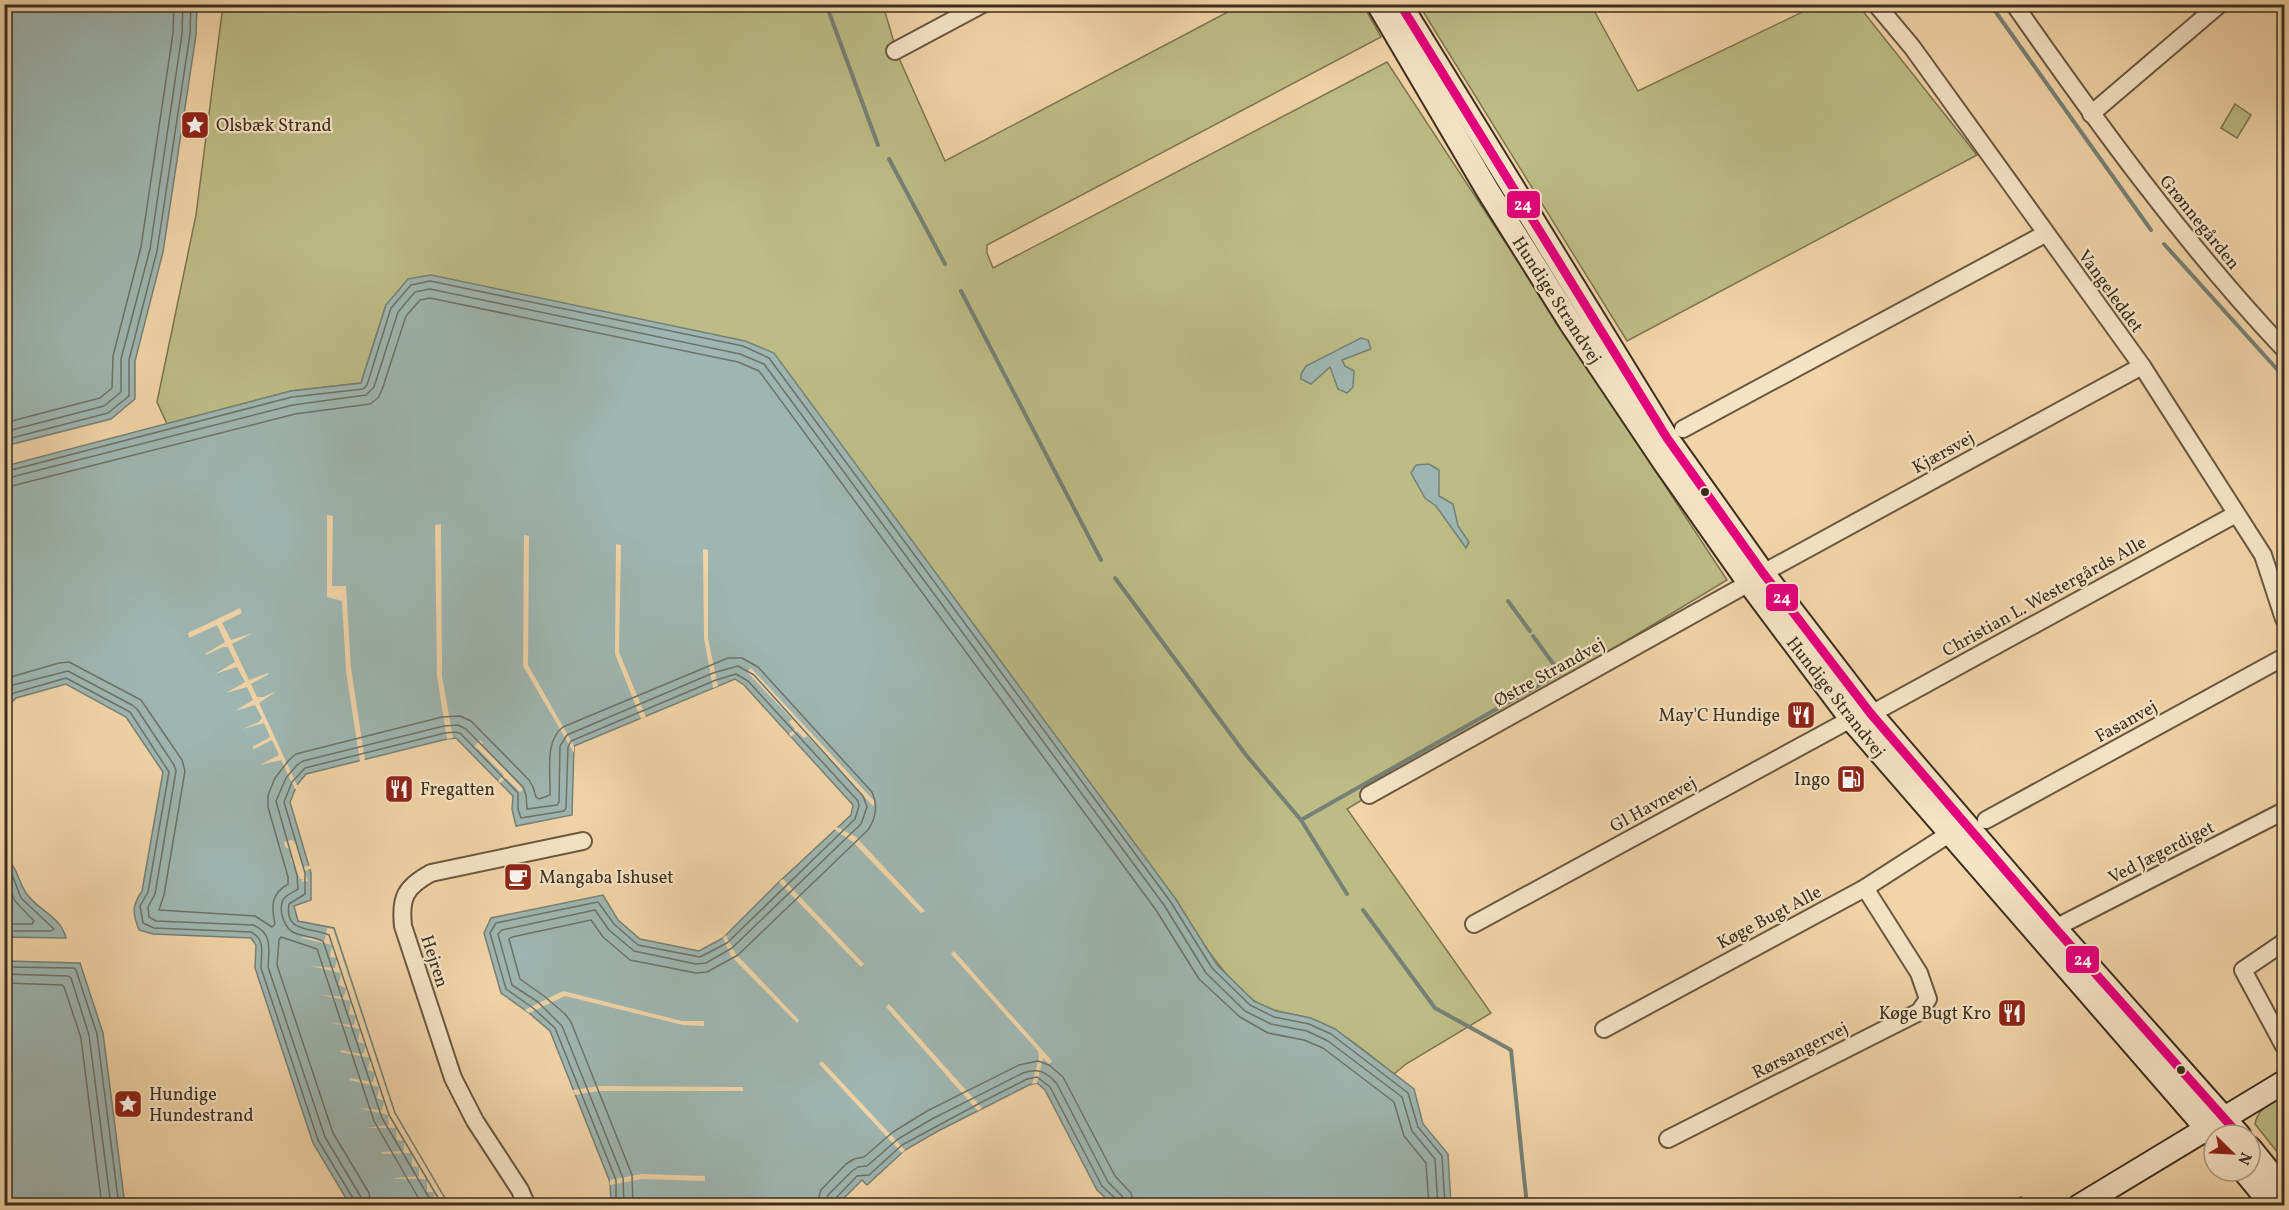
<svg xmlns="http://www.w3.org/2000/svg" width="2289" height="1210" viewBox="0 0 2289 1210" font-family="Vollkorn,serif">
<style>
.green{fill:#bdbc85;stroke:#7c7552;stroke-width:1.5}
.water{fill:#9eb6b1;stroke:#778077;stroke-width:1.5}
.pier{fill:#f1d4a7}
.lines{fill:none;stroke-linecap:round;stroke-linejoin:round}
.shore{stroke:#6d7268;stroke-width:1.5}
.stream{stroke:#778077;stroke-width:4}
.street-casing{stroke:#695841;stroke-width:20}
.secondary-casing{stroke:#3c2e1f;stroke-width:26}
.street{stroke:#f6e3c6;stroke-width:16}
.secondary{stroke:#f6e3c6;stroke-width:22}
.bus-1-casing{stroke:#f6e3c6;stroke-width:14}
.bus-1{stroke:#e5007d;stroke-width:9}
.bus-dot{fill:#3c2e1f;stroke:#f6e3c6;stroke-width:2}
.labels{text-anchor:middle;stroke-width:4.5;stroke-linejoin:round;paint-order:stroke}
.poi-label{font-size:18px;fill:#3c2e1f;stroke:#f6e3c6;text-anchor:start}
.street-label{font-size:18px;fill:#3c2e1f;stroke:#f6e3c6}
.line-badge{stroke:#f6e3c6;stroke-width:2}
.badge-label{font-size:16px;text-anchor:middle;font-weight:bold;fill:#fff}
</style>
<rect width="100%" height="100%" fill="#f1d4a7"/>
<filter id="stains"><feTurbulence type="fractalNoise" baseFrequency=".00333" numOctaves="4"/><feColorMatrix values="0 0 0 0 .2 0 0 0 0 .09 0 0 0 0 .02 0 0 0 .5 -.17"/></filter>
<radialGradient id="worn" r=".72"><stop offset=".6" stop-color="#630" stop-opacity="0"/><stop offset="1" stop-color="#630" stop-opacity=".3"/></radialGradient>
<!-- green -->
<g class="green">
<path d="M223,5H883L898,56L945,161L1241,5H1363L1381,37L987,245V253L993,268L1387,62L1727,580L1347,809L1491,1013L1406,1064L1394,1074C1369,1055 1344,1032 1314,1020C1294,1012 1272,1014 1253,1000C1218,972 1198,935 1175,898L386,305L361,383L291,391L167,424L157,402L196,215Z"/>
<path d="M1419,5H1591L1638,91L1817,5H1858L1977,155L1627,341Z"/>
<path d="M2235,104L2251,115L2237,138L2221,128Z"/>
<path d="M2284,1095V1157L2282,1158L2255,1124C2258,1108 2272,1103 2284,1095Z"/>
</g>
<!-- water -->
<g class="water">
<path d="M5,5H197L196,35L163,252L135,361V399L111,419L5,446Z"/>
<path d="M431,275L745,341L774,353L1175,898L1217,965L1254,1001L1276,1011L1311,1018L1335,1029L1414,1089L1423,1124L1448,1154L1451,1205H1113L1097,1190L1045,1090L1037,1083L1029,1085L938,1131L905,1150L867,1185L862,1180L837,1205H611L610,1182L550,1031L529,1013L501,993L484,933L491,918L603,895L618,920L640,939L699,951L723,938L779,882L851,815L853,805L744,685L735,679L574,746L572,815L516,826L512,809L513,796L456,738L447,739L306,774L297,785L290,802L311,873V900L294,906L298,921L334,928L395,1113L449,1205H350L313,1143L255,968L256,945L251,938L153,934L139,930C132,912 132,906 142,891L163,772L126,717L66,684L16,698L5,709V466L291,391L361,383L386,305L408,279Z"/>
<path d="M1361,338L1368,340L1371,349L1342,360L1345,366L1354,371L1353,387L1347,393L1338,389L1330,367L1311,384L1301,379V374L1306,366Z"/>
<path d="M1429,464L1439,470V496L1453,504L1458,526L1469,542L1466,548L1436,506L1425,498L1411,473L1416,465Z"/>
<path d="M4,857C20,870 16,878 26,893C37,910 61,916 66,938L5,937Z"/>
<path d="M5,961L80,963L103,1033L125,1205L5,1206Z"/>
</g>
<!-- pier -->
<g class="pier">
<path d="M327,515L333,516L332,586H346L351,668L365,761L360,762L346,671L342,601L327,597Z"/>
<path d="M441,524L442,676L453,738L447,739L437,676L435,525Z"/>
<path d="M524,535L529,536L528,665L574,746V753L523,666Z"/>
<path d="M616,544L621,545L619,652L646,717L641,719L615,654Z"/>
<path d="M703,549L708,550V639L718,686L713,688L704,638Z"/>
<path d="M240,608L242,613L222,623L231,640L253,633L232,644L249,680L268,673L269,674L251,684L257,697H263L277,691L259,703L297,785L300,786L298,790L295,789L281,760L260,765L279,755L272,740L254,749L252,747L270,737L264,723L243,729L259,722L262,718L255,705L235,711L253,700L247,687L226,693L245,682L237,667L215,674L235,662L228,647H223L206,655L205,654L225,642L217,625L189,638L188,633Z"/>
<path d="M751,668L876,803L873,806L807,736L804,738L797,731L791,737L789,734L795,729L789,722L792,719L747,672Z"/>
<path d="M480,740L483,743L482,745L523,789L520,792L506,778L500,783L498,781L504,775L478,749L474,747Z"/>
<path d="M837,827L856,837L925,911L921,913L853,842L834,829Z"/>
<path d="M292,840L297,844L303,867L312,865V868L305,871L308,881L301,882L303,879H300L291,860V850L285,847L284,842Z"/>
<path d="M783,879L864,964L861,967L779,882Z"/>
<path d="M327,928L333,929L394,1113L448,1205H411V1203H434L435,1192H427V1179H395V1178L419,1176V1167L412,1166V1153L381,1154L382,1152L404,1151V1141L397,1140L396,1128H366L389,1125L388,1115L358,1108L382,1110L384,1101L377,1098L379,1087L349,1080L350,1078L373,1082L375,1072L368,1070L370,1058L340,1052L341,1050L361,1054L364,1053L366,1044L358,1042L360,1029L331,1023L354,1025L356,1016L349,1014L351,1001L320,995L344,997L346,988L339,985L341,973L311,966L335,968L337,958L330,957L332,945L302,938L303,937L325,940Z"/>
<path d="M726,935L735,953L799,1020L797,1023L731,956L723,938Z"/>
<path d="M954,951L1052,1061L1049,1064L1043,1058L1037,1083L1032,1084L1039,1057L1038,1051L951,954Z"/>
<path d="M563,991L682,1021H704V1026L683,1025L565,996L529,1013L525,1010Z"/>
<path d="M889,1004L982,1108L978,1111L886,1007Z"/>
<path d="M822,1061L905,1150L902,1153L819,1064Z"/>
<path d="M599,1086L743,1087V1091H599L575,1095L573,1090Z"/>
<path d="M641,1174L705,1176V1181L642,1179L610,1185V1180Z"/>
</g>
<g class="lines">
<!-- shore -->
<g class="shore">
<path d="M4,423L100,398L112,388L113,356L141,247L173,33L174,4"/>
<path d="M4,432L104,406L121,392V359L150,249L182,34L183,4"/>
<path d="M4,440L108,413L129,396V360L157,251L190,34L191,4"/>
<path d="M4,472L292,397L363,389L367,385L391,308L411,285L430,281L743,346L769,358L1170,901L1212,968L1250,1005L1274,1017L1309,1024L1331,1034L1408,1093L1418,1127L1442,1156L1445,1206"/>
<path d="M4,479L293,405L366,395L374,387L398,312L415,292L430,289L740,354L764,364L1164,905L1206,973L1245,1011L1271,1024L1307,1031L1328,1041L1402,1097L1412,1131L1435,1159L1438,1206"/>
<path d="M4,488L295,414L370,404L378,398L382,390L406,316L420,300L430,298L738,362L759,371L1156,910L1199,979L1240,1017L1268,1033L1304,1040L1323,1048L1394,1102L1404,1136L1426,1163L1429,1206"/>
<path d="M4,679L59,663L69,662L141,700L182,760L185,771L164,895L159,910L255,916L272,927L275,924C271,906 271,894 288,884V877L268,807V795L275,778L289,760L296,754L442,717L460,716L471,721L529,780L533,787L536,797L539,799L550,795C551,774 544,741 563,727L728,658H742L758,667L872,792C878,805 876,818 868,830L738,955L707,972L696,973L630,960L603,937L591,920L512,937L509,939L520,979L544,996L565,1014L571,1022L632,1175L633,1206"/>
<path d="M4,691L13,685L68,671L132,705L137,709L174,765L176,771L155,894L148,907L149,917L156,921L253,925C273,933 269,950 268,967L325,1137L361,1197L362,1206"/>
<path d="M4,701L14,693L66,678L130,712L169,772L148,892L140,906L143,923L154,928L251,932C266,940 261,953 261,968L318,1140L354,1200L355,1206"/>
<path d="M4,865L10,869L21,898L54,929L51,931H4"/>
<path d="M4,877L15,901L34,921L32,924H4"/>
<path d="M4,967L74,968L76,970L97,1034L119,1206"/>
<path d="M4,974L68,976L71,978L89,1035L111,1206"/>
<path d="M4,983L62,985L64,987L81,1038L102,1206"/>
<path d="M371,1206L369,1193L333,1133L277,965L279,940L281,937L317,949L374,1121L423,1206"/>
<path d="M434,1206L382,1118L323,941C304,932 289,941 282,915C281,910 280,905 283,900C286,894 293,893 298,889L297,875L276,801L286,778L297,765L303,761L444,726L458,725L466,729L523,787L526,795L527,809L557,805L559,802L560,746L567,735L713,673L738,666L754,675L863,796L867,807L861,824L732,948L706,963L696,964L634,951L609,930L595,910L502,930L498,934L512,985L538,1002L562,1026L623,1178L624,1206"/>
<path d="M443,1206L389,1115L329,935C311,927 284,933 289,904L305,894V873L284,802L292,782L305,768L445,733L456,732L461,734L518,793V809L521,818L564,811L566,808L568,747L571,741L716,680L736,674L748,681L858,801L859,806L855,819L727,943L700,957L638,945L614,924L598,902L496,923L490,933L506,989L533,1008L555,1028L616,1180V1206"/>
<path d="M816,1206L821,1190L846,1164L854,1159L864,1157L893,1132L927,1111L1019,1065L1038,1061L1049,1065L1063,1077L1115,1176L1131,1193L1134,1206"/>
<path d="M825,1206L828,1195L852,1171L858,1167L867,1166L898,1139L932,1119L1023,1073C1038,1068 1046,1071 1057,1084L1108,1182L1122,1196L1125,1206"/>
<path d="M833,1206L835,1199L857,1176L869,1175L902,1145L980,1103L1027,1079L1037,1077L1050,1087L1102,1186L1116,1199L1117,1206"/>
</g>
<!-- stream -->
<g class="stream">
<path d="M826,4L878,145"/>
<path d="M1990,4L2151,230"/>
<path d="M889,159L945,264"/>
<path d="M2164,244L2284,377"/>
<path d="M961,291L1101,560"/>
<path d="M1115,578L1246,755L1301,820L1347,894"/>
<path d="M1508,601L1530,631"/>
<path d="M1301,820L1560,673L1533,636"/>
<path d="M1363,910L1435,1008L1511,1050L1527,1206"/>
<path d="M2009,1206L2021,1198"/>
</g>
<!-- street casing -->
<g class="street-casing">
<g id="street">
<path d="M1876,4L1912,47L2142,366L2263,555L2284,619"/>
<path d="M2014,4C2098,124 2184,243 2284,349"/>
<path d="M895,51L983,4"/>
<path d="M2091,114L2220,4"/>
<path d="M1683,429L2045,234"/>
<path d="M1763,573L2142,366"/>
<path d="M1871,714L2236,514"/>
<path d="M1369,795L1749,583"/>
<path d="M1986,820L2284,657"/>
<path d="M1474,924L1851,719"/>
<path d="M2055,928L2284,811"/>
<path d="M2284,942L2243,970L2284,1046"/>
<path d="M1604,1029L1865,888L1949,834"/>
<path d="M1668,1139L1919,1012L1928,999L1919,973L1865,888"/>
<path d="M527,1206L520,1190L475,1121L453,1078L403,926C400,898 405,887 431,873L583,841"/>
</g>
</g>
<!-- secondary casing -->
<g class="secondary-casing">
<g id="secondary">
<path d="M1378,4L1488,191L1570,322L1664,462L1749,583L1851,719L2214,1137"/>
<path d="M1400,4L1667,438L1763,573L1871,714L2055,928L2239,1135"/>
<path d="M2250,1148L2284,1190"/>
<path d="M2244,1171L2273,1206"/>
<path d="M2079,1206L2284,1082"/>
</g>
</g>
<!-- street -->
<use href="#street" class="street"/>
<!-- secondary -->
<use href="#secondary" class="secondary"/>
<!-- bus-1 casing -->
<g class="bus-1-casing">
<path id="bus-1" d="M1400,4L1667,438L1763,573L1871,714L2055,928L2239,1135"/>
</g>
<!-- bus-1 -->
<use href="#bus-1" class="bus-1"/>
</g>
<!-- icons -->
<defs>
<g id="sight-square" transform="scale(1.5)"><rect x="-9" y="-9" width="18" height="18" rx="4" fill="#8f2418" stroke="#f6e3c6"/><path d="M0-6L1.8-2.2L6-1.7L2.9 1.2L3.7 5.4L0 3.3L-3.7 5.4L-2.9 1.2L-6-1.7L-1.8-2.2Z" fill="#fff"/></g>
<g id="restaurant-square" transform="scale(1.5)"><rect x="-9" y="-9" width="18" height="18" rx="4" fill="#8f2418" stroke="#f6e3c6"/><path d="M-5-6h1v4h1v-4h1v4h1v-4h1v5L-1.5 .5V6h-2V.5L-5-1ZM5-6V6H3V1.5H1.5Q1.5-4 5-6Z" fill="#fff"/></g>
<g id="fuel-square" transform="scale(1.5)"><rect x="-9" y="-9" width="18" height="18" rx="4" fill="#8f2418" stroke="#f6e3c6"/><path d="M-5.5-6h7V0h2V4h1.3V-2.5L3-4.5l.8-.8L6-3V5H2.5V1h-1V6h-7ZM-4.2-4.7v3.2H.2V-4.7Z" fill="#fff"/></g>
<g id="cafe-square" transform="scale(1.5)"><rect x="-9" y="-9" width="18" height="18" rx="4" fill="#8f2418" stroke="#f6e3c6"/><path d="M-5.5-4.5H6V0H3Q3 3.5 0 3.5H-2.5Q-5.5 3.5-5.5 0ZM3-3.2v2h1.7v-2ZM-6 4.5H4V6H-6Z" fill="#fff"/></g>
</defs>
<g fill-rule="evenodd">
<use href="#sight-square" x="195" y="125"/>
<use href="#restaurant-square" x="1801" y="715"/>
<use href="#fuel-square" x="1851" y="779"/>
<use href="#restaurant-square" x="399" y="789"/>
<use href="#cafe-square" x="518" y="877"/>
<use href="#restaurant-square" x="2012" y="1013"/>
<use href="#sight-square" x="128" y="1104"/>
</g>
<!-- markers -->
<g class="bus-dot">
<circle cx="1705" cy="492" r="5"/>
<circle cx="2181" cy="1070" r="5"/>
</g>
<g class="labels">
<!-- poi labels -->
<g class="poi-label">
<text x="216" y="131">Olsbæk Strand</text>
<text x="1780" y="721" text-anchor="end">May'C Hundige</text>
<text x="1830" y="785" text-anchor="end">Ingo</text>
<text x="420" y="795">Fregatten</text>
<text x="539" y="883">Mangaba Ishuset</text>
<text x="1991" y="1019" text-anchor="end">Køge Bugt Kro</text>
<text x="149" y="1100">Hundige<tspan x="149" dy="21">Hundestrand</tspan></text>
</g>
<!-- street labels -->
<g class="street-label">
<text transform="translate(2200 222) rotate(51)" y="6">Grønnegården</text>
<text transform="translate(2111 291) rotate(54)" y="6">Vangeleddet</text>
<text transform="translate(1557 300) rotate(57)" y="6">Hundige Strandvej</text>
<text transform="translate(1943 452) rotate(-29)" y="6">Kjærsvej</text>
<text transform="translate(2044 596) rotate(-29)" y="6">Christian L. Westergårds Alle</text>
<text transform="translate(1549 672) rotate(-29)" y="6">Østre Strandvej</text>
<text transform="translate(1836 697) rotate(52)" y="6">Hundige Strandvej</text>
<text transform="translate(2126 721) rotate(-29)" y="6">Fasanvej</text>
<text transform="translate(1653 804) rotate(-29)" y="6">Gl Havnevej</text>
<text transform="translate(2161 852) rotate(-27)" y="6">Ved Jægerdiget</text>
<text transform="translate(1769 917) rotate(-28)" y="6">Køge Bugt Alle</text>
<text transform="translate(435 961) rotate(72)" y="6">Hejren</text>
<text transform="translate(1800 1050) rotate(-27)" y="6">Rørsangervej</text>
</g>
</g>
<g class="line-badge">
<rect x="1506" y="190" width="35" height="29" rx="6" fill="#e5007d"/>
<rect x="1765" y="583" width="34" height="29" rx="6" fill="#e5007d"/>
<rect x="2065" y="945" width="35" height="29" rx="6" fill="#e5007d"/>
</g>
<g class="badge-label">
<text x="1523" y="210">24</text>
<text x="1782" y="603">24</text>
<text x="2083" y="965">24</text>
</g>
<!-- margin -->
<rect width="2289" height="1210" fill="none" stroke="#f1d4a7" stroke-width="24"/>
<rect x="6" y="6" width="2277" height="1198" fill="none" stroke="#3c2e1f" stroke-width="3"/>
<rect x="12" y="12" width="2265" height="1186" fill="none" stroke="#3c2e1f" stroke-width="1.5"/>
<!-- north arrow -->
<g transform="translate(2232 1153) rotate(114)"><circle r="28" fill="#f6e3c6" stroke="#ac9b83" stroke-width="1.5"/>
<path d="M0-4.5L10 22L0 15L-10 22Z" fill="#8f2418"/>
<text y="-9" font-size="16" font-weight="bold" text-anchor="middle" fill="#3c2e1f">N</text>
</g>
<rect width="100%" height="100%" filter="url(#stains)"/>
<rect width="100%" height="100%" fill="url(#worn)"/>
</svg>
